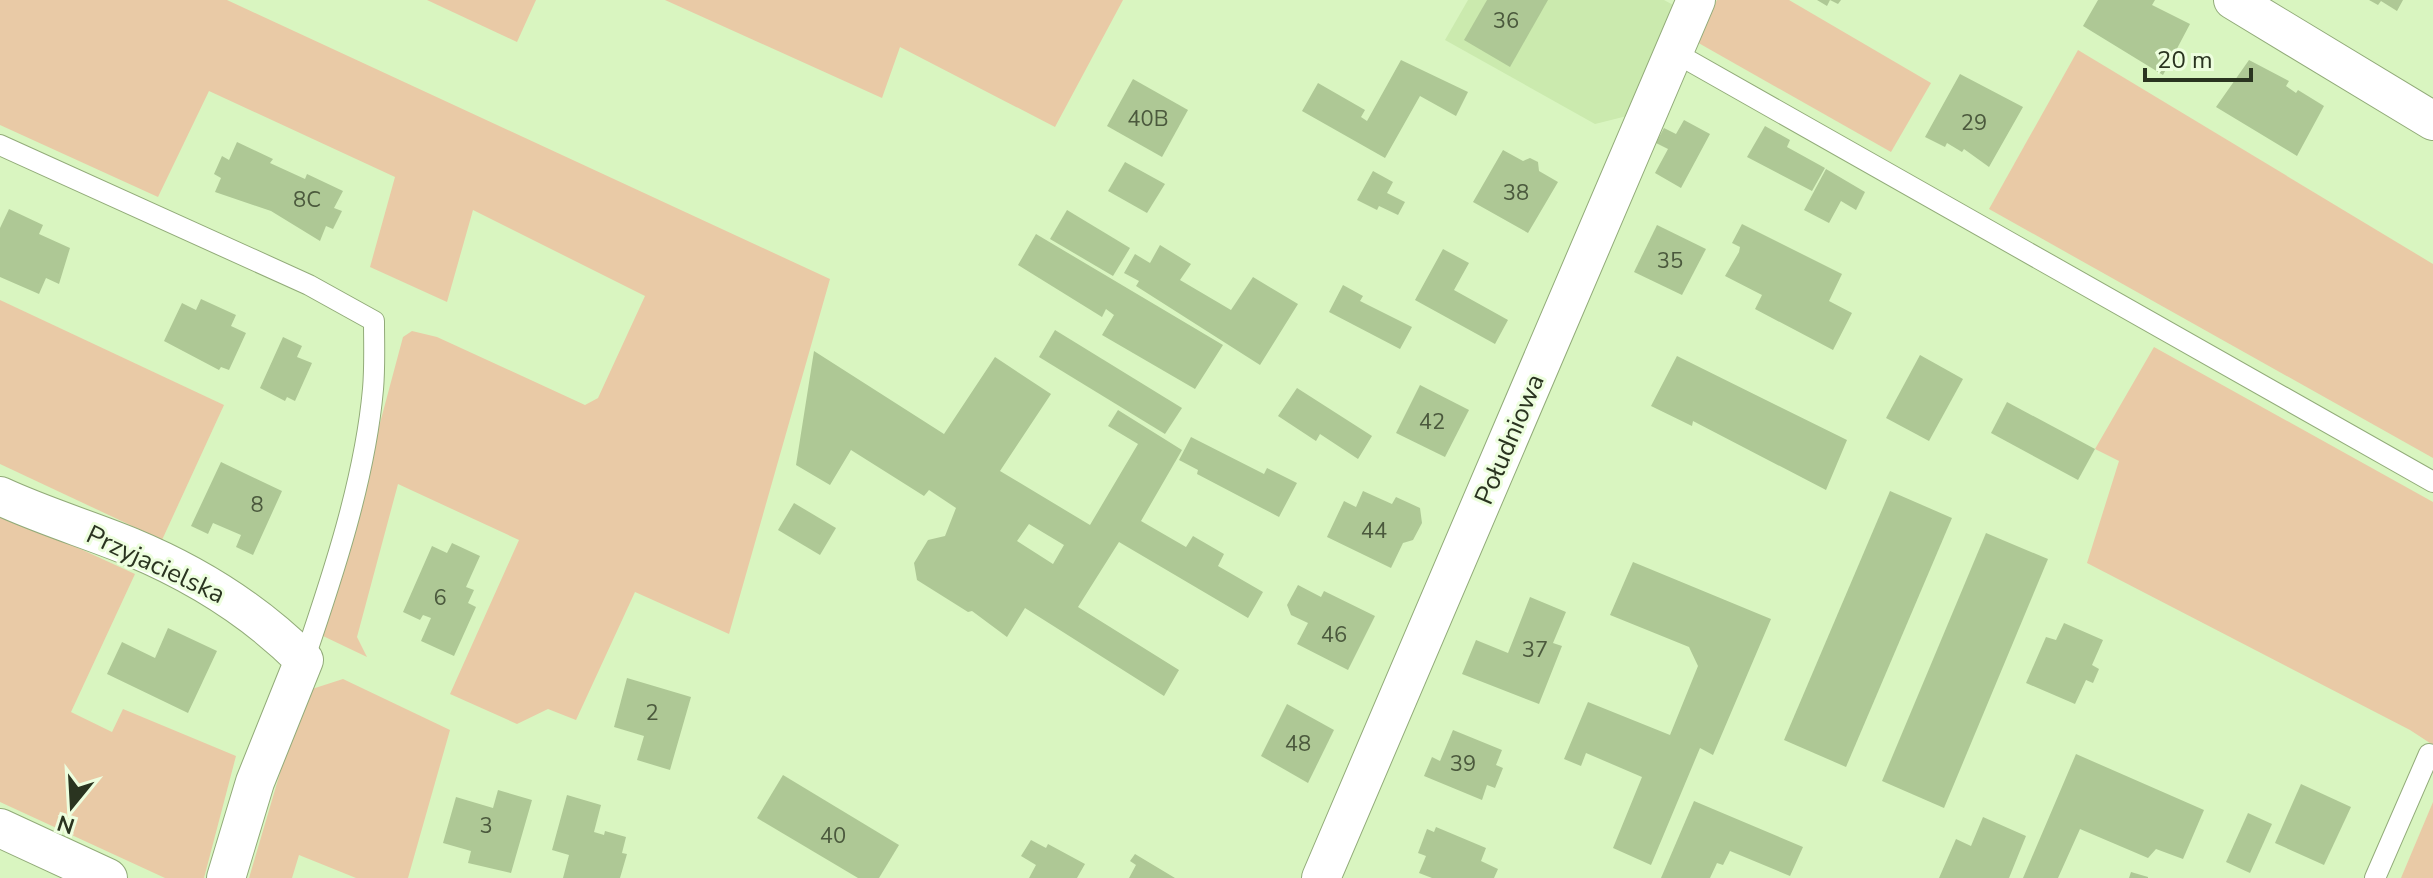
<svg xmlns="http://www.w3.org/2000/svg" width="2433" height="878" viewBox="0 0 2433 878" font-family="'Nunito Sans',sans-serif">
<style>
.built{fill:#cbeaae}
.green{fill:#e9caa6}
.building{fill:#aec895;fill-rule:evenodd}
.lines{fill:none;stroke-linecap:round;stroke-linejoin:round}
.lane-casing{stroke:#92ab79;stroke-width:22}
.street-casing{stroke:#92ab79;stroke-width:40}
.lane{stroke:#fff;stroke-width:20}
.street{stroke:#fff;stroke-width:38}
.labels{text-anchor:middle;stroke-width:6;stroke-linejoin:round;paint-order:stroke}
.number-label{font-size:22px;fill:#4b593d}
.street-label{font-size:26px;fill:#2a3420;stroke:#edfede}
</style>
<rect width="100%" height="100%" fill="#d9f5c0"/>
<!-- built -->
<path class="built" d="M1468,0H1664L1675,6L1627,116L1595,124L1445,40Z"/>
<!-- green -->
<g class="green">
<path d="M0,0H227L830,279L729,634L635,592L576,720L548,709L517,724L450,694L519,540L398,484L357,637L367,657L323,636L403,337L412,331L437,337L585,405L598,398L645,296L473,210L447,302L370,267L395,177L209,91L158,197L0,125Z"/>
<path d="M427,0H536L517,42Z"/>
<path d="M665,0H1123L1055,127L900,47L882,98Z"/>
<path d="M1717,0H1789L1931,83L1891,152L1695,41Z"/>
<path d="M2078,50L2433,264V458L1989,209Z"/>
<path d="M0,300L224,405L162,540L0,464Z"/>
<path d="M2154,347L2433,502V745L2410,730L2087,563L2119,461L2095,449Z"/>
<path d="M0,512L135,574L71,712L112,732L123,709L236,756L204,878H165L0,802Z"/>
<path d="M343,679L450,730L408,878H356L299,855L292,878H249L290,739L312,689Z"/>
<path d="M2433,802V878H2401Z"/>
</g>
<!-- building -->
<g class="building">
<path d="M1487,0H1548L1510,67L1464,40Z"/>
<path d="M1817,0H1841L1838,4L1830,0L1827,6Z"/>
<path d="M2098,0H2155L2152,5L2190,24L2163,75L2083,26Z"/>
<path d="M2369,0H2403L2397,11L2381,1L2378,5Z"/>
<path d="M1401,60L1468,92L1456,116L1420,96L1385,158L1302,111L1318,83L1365,110L1361,117L1367,121Z"/>
<path d="M2249,60L2289,81L2286,86L2296,93L2298,90L2324,106L2297,156L2216,107Z"/>
<path d="M1960,74L2023,107L1989,167L1964,149L1962,152L1947,143L1945,147L1925,137Z"/>
<path d="M1133,79L1188,110L1162,157L1107,126Z"/>
<path d="M1684,120L1710,134L1681,188L1655,173L1668,149L1656,143L1664,128L1676,134Z"/>
<path d="M1765,126L1790,140L1787,147L1825,168L1812,191L1747,157Z"/>
<path d="M237,142L273,159L270,163L305,179L307,174L343,191L334,208L342,211L333,229L326,226L320,241L271,211L215,192L221,178L214,174L222,156L229,160Z"/>
<path d="M1503,150L1523,161L1530,158L1538,162L1539,171L1558,182L1528,233L1473,202Z"/>
<path d="M1125,162L1165,184L1147,213L1108,191Z"/>
<path d="M1826,169L1865,192L1856,210L1841,201L1829,223L1804,210Z"/>
<path d="M1373,171L1393,182L1387,193L1405,202L1398,215L1379,206L1377,210L1357,200Z"/>
<path d="M9,209L43,225L39,234L70,248L59,284L46,278L39,294L0,277V228Z"/>
<path d="M1067,210L1130,248L1113,276L1050,239Z"/>
<path d="M1742,224L1842,274L1829,301L1852,313L1833,350L1755,309L1762,295L1725,276L1739,252L1740,247L1732,243Z"/>
<path d="M1657,225L1706,249L1682,295L1634,272Z"/>
<path d="M1036,234L1223,345L1195,389L1102,335L1114,315L1106,309L1102,317L1018,265Z"/>
<path d="M1160,245L1191,264L1180,280L1231,310L1253,277L1298,304L1260,365L1136,286L1139,281L1124,273L1135,254L1150,263Z"/>
<path d="M1443,249L1469,263L1454,290L1508,320L1495,344L1415,300Z"/>
<path d="M1343,285L1363,296L1360,301L1412,327L1400,349L1329,312Z"/>
<path d="M201,299L236,315L231,326L246,333L229,370L221,367L219,370L164,341L182,303L196,310Z"/>
<path d="M1055,330L1182,408L1165,434L1039,357Z"/>
<path d="M283,337L302,346L297,357L312,363L295,401L287,397L285,401L260,388Z"/>
<path d="M814,351L944,434L995,357L1051,394L1000,471L1090,525L1138,444L1108,426L1118,410L1182,450L1141,521L1186,547L1193,536L1224,554L1218,566L1263,592L1248,618L1119,542L1078,607L1179,670L1164,696L1025,608L1007,637L972,611L968,612L917,580L914,563L928,540L945,536L956,508L929,490L924,496L851,450L830,485L796,465ZM1029,524L1064,545L1053,564L1017,541Z"/>
<path d="M1920,355L1963,379L1929,441L1886,418Z"/>
<path d="M1677,356L1847,440L1826,490L1693,421L1692,426L1651,406Z"/>
<path d="M1420,385L1469,410L1445,457L1396,433Z"/>
<path d="M1297,388L1372,436L1358,459L1320,434L1316,441L1278,416Z"/>
<path d="M2007,402L2095,449L2078,480L1991,433Z"/>
<path d="M1191,437L1264,474L1267,468L1297,483L1279,517L1197,474L1198,470L1179,460Z"/>
<path d="M221,462L282,491L253,555L236,547L241,535L213,523L208,534L191,526Z"/>
<path d="M1363,491L1392,504L1396,497L1420,508L1422,523L1413,540L1403,543L1391,568L1327,537L1344,501L1356,507Z"/>
<path d="M1890,491L1952,518L1846,767L1784,740Z"/>
<path d="M794,503L836,528L820,555L778,530Z"/>
<path d="M1986,533L2048,559L1944,808L1882,781Z"/>
<path d="M452,543L480,556L466,587L474,590L468,603L476,607L454,656L421,641L431,618L423,615L420,620L403,612L432,546L447,553Z"/>
<path d="M1633,562L1771,619L1713,755L1700,748L1651,865L1613,848L1642,777L1586,753L1581,766L1564,759L1588,702L1670,735L1698,666L1689,647L1610,615Z"/>
<path d="M1298,585L1321,597L1324,591L1375,616L1348,670L1297,644L1308,623L1291,615L1287,605Z"/>
<path d="M1530,597L1566,612L1553,643L1562,646L1539,704L1462,674L1476,640L1508,653Z"/>
<path d="M2064,623L2103,640L2092,665L2099,669L2093,683L2086,680L2075,704L2026,683L2046,637L2056,640Z"/>
<path d="M168,628L217,651L188,713L107,674L122,642L155,658Z"/>
<path d="M627,678L691,697L670,770L637,760L644,736L614,727Z"/>
<path d="M1287,704L1334,730L1308,783L1261,756Z"/>
<path d="M1453,730L1502,750L1496,765L1503,768L1495,788L1487,785L1482,800L1424,776L1432,757L1440,761Z"/>
<path d="M2076,754L2204,810L2183,859L2156,849L2148,858L2080,829L2058,878H2023Z"/>
<path d="M783,775L899,845L879,878H858L757,818Z"/>
<path d="M2301,784L2351,807L2324,865L2275,843Z"/>
<path d="M498,790L532,800L511,873L468,863L471,851L443,843L456,797L493,808Z"/>
<path d="M567,795L601,805L594,832L604,835L605,831L626,837L622,853L627,854L620,878H563L569,855L552,850Z"/>
<path d="M1694,801L1803,847L1790,876L1730,851L1723,865L1717,863L1710,878H1661Z"/>
<path d="M2248,813L2272,824L2250,873L2226,862Z"/>
<path d="M1983,817L2026,836L2009,878H1939L1956,839L1971,846Z"/>
<path d="M1436,827L1486,848L1481,861L1498,869L1494,878H1432L1419,873L1426,856L1418,853L1427,829L1434,832Z"/>
<path d="M1031,840L1046,848L1048,844L1085,864L1077,878H1029L1036,865L1021,856Z"/>
<path d="M1135,854L1175,878H1129L1136,865L1130,861Z"/>
<path d="M2131,872L2148,877V878H2129Z"/>
</g>
<g class="lines">
<!-- lane casing -->
<g class="lane-casing">
<g id="lane">
<path d="M1672,51L2433,482"/>
<path d="M0,145L309,285L374,321C374,344 375,367 373,389C365,479 333,575 304,660"/>
<path d="M2375,878L2429,754"/>
</g>
</g>
<!-- street casing -->
<g class="street-casing">
<g id="street">
<path d="M2233,0L2433,121"/>
<path d="M0,496C43,516 87,529 131,547C196,574 254,610 304,660L255,782L226,878"/>
<path d="M0,828L108,878"/>
<path d="M1321,878L1696,0"/>
</g>
</g>
<!-- lane -->
<use href="#lane" class="lane"/>
<!-- street -->
<use href="#street" class="street"/>
</g>
<g class="labels">
<!-- number labels -->
<g class="number-label">
<text x="1506" y="28">36</text>
<text x="1148" y="126">40B</text>
<text x="1974" y="130">29</text>
<text x="1516" y="200">38</text>
<text x="307" y="207">8C</text>
<text x="1670" y="268">35</text>
<text x="1432" y="429">42</text>
<text x="257" y="512">8</text>
<text x="1374" y="538">44</text>
<text x="440" y="605">6</text>
<text x="1334" y="642">46</text>
<text x="1535" y="657">37</text>
<text x="652" y="720">2</text>
<text x="1298" y="751">48</text>
<text x="1463" y="771">39</text>
<text x="486" y="833">3</text>
<text x="833" y="843">40</text>
</g>
<!-- street labels -->
<g class="street-label">
<text transform="translate(1509 439) rotate(-67)" y="9">Południowa</text>
<text transform="translate(156 564) rotate(25)" y="9">Przyjacielska</text>
</g>
</g>
<!-- north arrow -->
<g transform="translate(72 806) rotate(198)" stroke="#edfede" stroke-width="6" paint-order="stroke">
<path d="M0-6L14 30L0 20L-14 30Z" fill="#2a3420"/>
<text y="-12" font-size="22" font-weight="bold" text-anchor="middle" fill="#2a3420">N</text>
</g>
<!-- scale -->
<path d="M2145 68v12h106v-12" fill="none" stroke="#2a3420" stroke-width="4"/>
<text x="2157" y="68" font-size="24" fill="#2a3420" stroke="#edfede" stroke-width="6" paint-order="stroke">20 m</text>
</svg>
